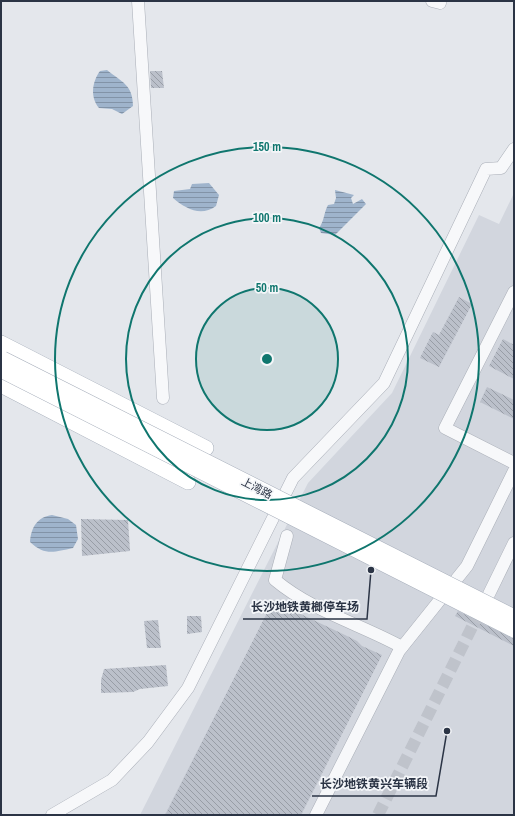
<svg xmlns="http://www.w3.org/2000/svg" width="515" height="816" viewBox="0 0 515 816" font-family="'Archivo Narrow','Noto Sans SC',sans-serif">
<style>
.built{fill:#d2d6de}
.water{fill:url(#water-rules)}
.building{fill:url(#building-back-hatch)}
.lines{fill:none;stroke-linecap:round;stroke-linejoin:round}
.minor-tunnel{stroke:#bfc3cb;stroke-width:12;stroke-dasharray:12 6;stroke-linecap:butt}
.minor-casing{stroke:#a9aeb7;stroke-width:13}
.major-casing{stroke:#a3abb8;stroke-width:16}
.minor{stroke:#f7f8fa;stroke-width:12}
.major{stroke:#fff;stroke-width:15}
.major-bridge-casing{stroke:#a3abb8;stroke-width:16;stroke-linecap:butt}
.major-bridge{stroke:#fff;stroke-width:15}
.ring{fill:none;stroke:#0f766e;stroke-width:2}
.labels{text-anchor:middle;stroke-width:3.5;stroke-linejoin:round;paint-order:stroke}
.street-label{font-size:11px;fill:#2b3445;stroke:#f4f6f9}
.centre{fill:#0f766e;stroke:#f4f6f9;stroke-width:2}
.ring-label{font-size:12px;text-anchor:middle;font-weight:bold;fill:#0f766e;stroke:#f4f6f9;stroke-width:3.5;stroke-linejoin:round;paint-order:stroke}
.leader{fill:none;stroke:#2b3445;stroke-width:1.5}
.callout-dot{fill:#2b3445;stroke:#f4f6f9;stroke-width:1.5}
.callout-label{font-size:12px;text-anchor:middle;font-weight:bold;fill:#2b3445;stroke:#f4f6f9;stroke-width:3.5;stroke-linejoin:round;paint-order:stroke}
</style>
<defs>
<pattern id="water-rules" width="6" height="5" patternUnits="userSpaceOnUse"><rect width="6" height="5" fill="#9fb4cc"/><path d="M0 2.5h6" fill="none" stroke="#8293a7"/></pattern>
<pattern id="building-back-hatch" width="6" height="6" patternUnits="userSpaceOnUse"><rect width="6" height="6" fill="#bbc0ca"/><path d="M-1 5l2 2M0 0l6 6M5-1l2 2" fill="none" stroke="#989da6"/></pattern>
</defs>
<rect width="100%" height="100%" fill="#e4e7ec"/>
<!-- built -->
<path class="built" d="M514,193V815H140L308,483L392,393L479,215L499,224Z"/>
<!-- water -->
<g class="water">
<path d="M107,70C122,82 133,85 133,106L122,114L112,109L99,108C90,97 92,82 100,71Z"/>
<path d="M209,183L219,195L216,206C201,217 186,209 173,198L174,191L190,189L192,184Z"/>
<path d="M335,190L354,195L351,198L353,204L362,199L366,204L335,235L321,233L319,228C324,222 324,212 328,205L334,204L336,198Z"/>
<path d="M52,515L68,519L76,525L78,539L73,548C54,552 45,556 30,542C31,528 37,517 52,515Z"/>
</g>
<!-- building -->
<g class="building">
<path d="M150,71H162L164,88H151Z"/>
<path d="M459,297L472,304L439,367L420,358L433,332L439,335Z"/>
<path d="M503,339L514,345V379L489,366Z"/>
<path d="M487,387L514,400V419L480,402Z"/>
<path d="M81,519L128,520L130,551L82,556Z"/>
<path d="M273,601L345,635L357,641L362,646L382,655L301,815H165Z"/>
<path d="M458,611L514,639V646L455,616Z"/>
<path d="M187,616H201L202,632L187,634Z"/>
<path d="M158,620L161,648H147L144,621Z"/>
<path d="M166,665L168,686L140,689L133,692L101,693V680L104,669Z"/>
</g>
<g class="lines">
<!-- minor-tunnel -->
<path class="minor-tunnel" d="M378,815L483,605"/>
<!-- minor casing -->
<g class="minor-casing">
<g id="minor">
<path d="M138,1L163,398"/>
<path d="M432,1L440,3L439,1"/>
<path d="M514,292L445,428L514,463"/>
<path d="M287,536L275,580C312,611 360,624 402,647"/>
<path d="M489,594L514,543"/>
<path d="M52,815L112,780L148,742L188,688L293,478L384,383L486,169L501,168L514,149"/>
<path d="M316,815L399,651L467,566L514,471"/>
</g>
</g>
<!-- major casing -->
<g class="major-casing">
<g id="major">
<path d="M1,343L206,448"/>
<path d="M1,385L188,482"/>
</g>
</g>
<!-- minor -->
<use href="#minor" class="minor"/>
<!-- major -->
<use href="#major" class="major"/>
<!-- major-bridge casing -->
<g class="major-bridge-casing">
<g id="major-bridge">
<path d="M3,359L514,617"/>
<path d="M1,370L514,630"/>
</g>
</g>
<!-- major-bridge -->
<use href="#major-bridge" class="major-bridge"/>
</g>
<!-- distance rings -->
<circle cx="267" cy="359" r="71" fill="#0f766e" fill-opacity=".12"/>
<g class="ring">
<circle cx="267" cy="359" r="71"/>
<circle cx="267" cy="359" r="141"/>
<circle cx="267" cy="359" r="212"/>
</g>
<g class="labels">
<!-- street labels -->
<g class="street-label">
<text transform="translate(257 488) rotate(27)" y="4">上湾路</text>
</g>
</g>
<circle cx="267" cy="359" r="6" class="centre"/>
<g class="ring-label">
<text x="267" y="151">150 m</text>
<text x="267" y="222">100 m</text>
<text x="267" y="292">50 m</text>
</g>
<!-- callouts -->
<path class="leader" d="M371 570L367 619H243M447 731L436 796H312"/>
<g class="callout-dot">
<circle cx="371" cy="570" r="4"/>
<circle cx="447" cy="731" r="4"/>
</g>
<g class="callout-label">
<text x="305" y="611">长沙地铁黄榔停车场</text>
<text x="374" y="788">长沙地铁黄兴车辆段</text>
</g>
<!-- border -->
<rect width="515" height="816" fill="none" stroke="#2b3445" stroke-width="4"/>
</svg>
